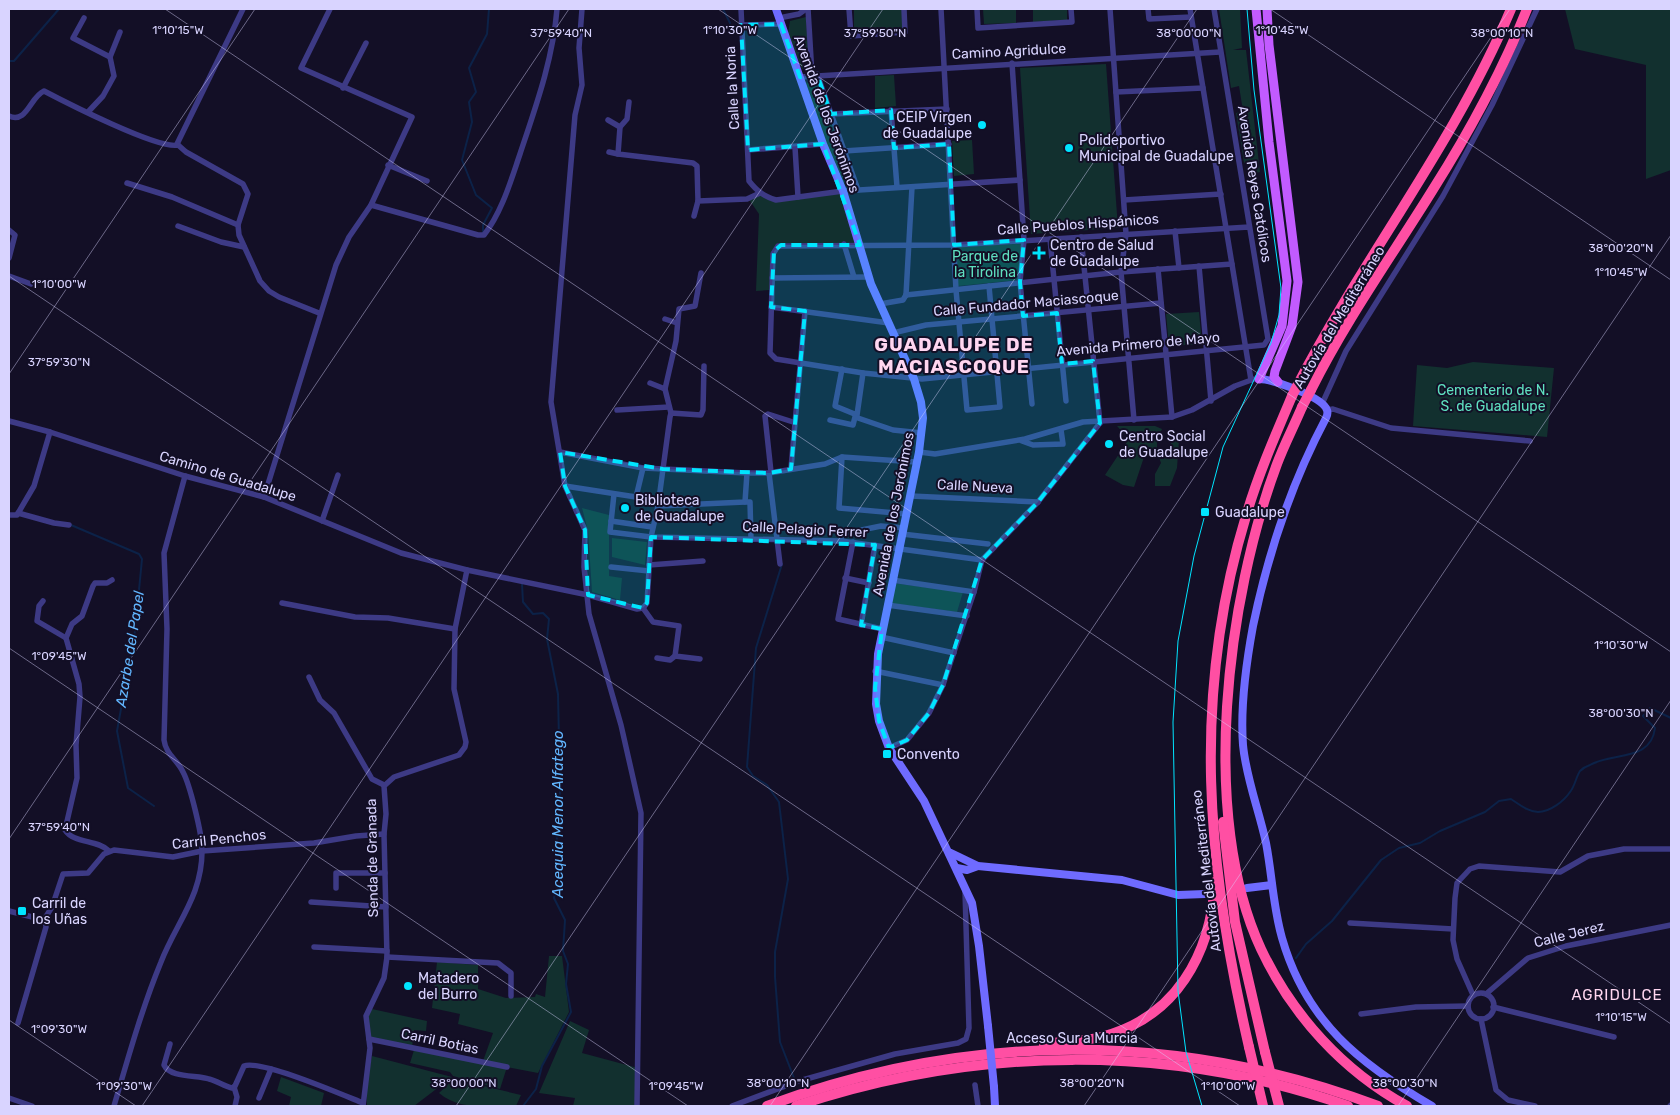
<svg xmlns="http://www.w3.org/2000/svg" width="1680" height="1115" viewBox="0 0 1680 1115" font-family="Rubik,sans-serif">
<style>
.green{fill:#12302f}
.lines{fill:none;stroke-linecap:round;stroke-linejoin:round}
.stream{stroke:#0c2248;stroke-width:2}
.street{stroke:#3d3a85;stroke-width:5.5}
.secondary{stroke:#6f6bff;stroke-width:8}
.primary{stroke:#c25bff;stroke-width:9}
.highway{stroke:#ff4fa3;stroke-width:10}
.tram{stroke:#00e5ff;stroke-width:1}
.secondary-bridge{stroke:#6f6bff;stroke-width:8}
.highway-bridge{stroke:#ff4fa3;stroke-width:10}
.marked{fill:#00e5ff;fill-opacity:0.2;stroke:#00e5ff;stroke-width:4;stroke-dasharray:10 6;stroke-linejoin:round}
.ticks{fill:none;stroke:#d9d4ff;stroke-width:1;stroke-opacity:0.45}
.poi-dot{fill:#00e5ff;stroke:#130f26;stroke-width:2}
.labels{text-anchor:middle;stroke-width:4;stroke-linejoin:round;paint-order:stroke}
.street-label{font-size:14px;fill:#d9d4ff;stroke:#130f26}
.poi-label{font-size:14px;fill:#d9d4ff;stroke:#130f26;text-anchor:start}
.park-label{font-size:14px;fill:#5fe0c0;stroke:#130f26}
.water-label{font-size:15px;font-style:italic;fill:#62b6ff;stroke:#130f26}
.neighbourhood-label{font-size:15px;letter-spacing:1px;fill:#ffd6f0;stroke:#130f26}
.district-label{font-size:19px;font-weight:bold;letter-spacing:1px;fill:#ffd6f0;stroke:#130f26}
.ticks-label{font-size:12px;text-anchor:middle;fill:#d9d4ff;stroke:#130f26;stroke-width:4;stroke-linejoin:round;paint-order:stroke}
</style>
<rect width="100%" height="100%" fill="#130f26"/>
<!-- green -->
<g class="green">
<path d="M854,9H902L903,30L854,33Z"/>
<path d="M983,9H1016V23L984,24Z"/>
<path d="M1033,9H1067V20L1033,22Z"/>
<path d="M1219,9H1240L1242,48L1233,50H1246L1260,172L1252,174L1249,162L1244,163L1236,113L1243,111L1239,86L1231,88Z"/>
<path d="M1565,9H1671V170L1646,179V65L1575,49Z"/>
<path d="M806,17L809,67L802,69L788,34L790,21Z"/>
<path d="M1106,64L1118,228L1031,234L1020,68Z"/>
<path d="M894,75L896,106L875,108V76Z"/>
<path d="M818,80L856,183L838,186L805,83Z"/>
<path d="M972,140L974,174L954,176L952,141Z"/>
<path d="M843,191L859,244L776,248L770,290L756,291L759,214L748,198L760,193L776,200Z"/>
<path d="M1022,244L1019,280L958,286L956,246Z"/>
<path d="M1199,312L1202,344L1169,346L1166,314Z"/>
<path d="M1473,362L1554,368L1547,437L1413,426L1417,365L1447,368Z"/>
<path d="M1117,426H1155L1162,429L1157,440V450L1163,453L1167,451L1174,438L1179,440L1177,468L1170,486H1155V474L1161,463L1158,454L1144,457L1134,487L1123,485L1105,475L1129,439Z"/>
<path d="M582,508L609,515V576L622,578L620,600L592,592L588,531Z"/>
<path d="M612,538L647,542L645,565L612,557Z"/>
<path d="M892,583L963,592L957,612L888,603Z"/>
<path d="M549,956H562L569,1012L538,1073L507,1067L500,1089L453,1076L450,1072L410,1063L414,1050L483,1061L493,1033L458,1024L460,1014L432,1008L437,962L478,965V989L506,998L535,997L536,994L545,997Z"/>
<path d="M372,1009L427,1021L426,1031L414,1030L412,1048L371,1039L366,1016Z"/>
<path d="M570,1021L589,1030L582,1053L638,1068L637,1106H573L575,1098L539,1093Z"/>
<path d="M372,1056L452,1077L414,1106H367L366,1086Z"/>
<path d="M281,1077L324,1093L321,1106H289L291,1097L277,1091Z"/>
<path d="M454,1079L521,1095L516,1106C491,1106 460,1111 439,1093Z"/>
</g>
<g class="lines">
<!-- stream -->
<g class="stream">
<path d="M723,9L730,23"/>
<path d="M9,61H14L59,9"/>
<path d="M483,233V225L492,208L476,195L462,160L472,122L469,102L476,92L469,68L487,34L489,9"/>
<path d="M71,525L139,554L142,559L135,631L117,731L128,788L154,806"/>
<path d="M782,564L756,648L747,767L753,776L767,785L779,802L788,879L775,952V977L780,1042L794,1078"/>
<path d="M522,584L523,602L533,614L543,613L549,619L547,639L558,694L559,740L555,757L561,777L556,850L560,871L554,898L565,920L563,951L568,964L566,984L571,1012L542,1066L536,1089L523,1106"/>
<path d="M1296,958L1306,944L1332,921L1381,860L1399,848L1420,843L1440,831L1485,812L1499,801L1511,799C1519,804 1528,812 1538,812C1550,812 1564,801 1570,792C1575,786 1576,777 1580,771C1583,768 1587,766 1590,765C1613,752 1651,762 1655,728L1643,716L1650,708L1671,718"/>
</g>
<!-- street -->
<g class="street">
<path d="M243,9L177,144L186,152L243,184L248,194L238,225L239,235L260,281L269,291L279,297L319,313"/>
<path d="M582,9L579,48L582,85L575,115L551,402L565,486L585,530L584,567L589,614L621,725L641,813L637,1106"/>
<path d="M741,9L749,181C757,191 763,196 776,200L843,191L1020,180"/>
<path d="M808,9L812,75"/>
<path d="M849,9L851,36L905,32L904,9"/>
<path d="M941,9L956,290L967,410L1000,407L989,286"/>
<path d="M977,9L978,28L1072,22L1071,9"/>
<path d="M1110,9L1126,234L1121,272L1134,420"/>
<path d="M1148,9L1149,19L1191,17"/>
<path d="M1190,9L1251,380"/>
<path d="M1214,9L1268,339L1264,345L922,379L863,373L776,359L770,353L773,254L778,246L954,245L1249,227"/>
<path d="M84,18L73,38L110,57L114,76L103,96L88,112"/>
<path d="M779,18L799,14L806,9"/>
<path d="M741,25L781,24"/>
<path d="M110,57L120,32"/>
<path d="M1012,63L1024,240L1020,282L1032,404"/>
<path d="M817,74L858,190"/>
<path d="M800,77L1220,52"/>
<path d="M343,88L366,43"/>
<path d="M1116,92L1203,88"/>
<path d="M629,102L627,119L620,127L618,154L693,163L697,166L698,201"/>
<path d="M891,110L897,187"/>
<path d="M831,114L947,109"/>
<path d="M9,116C27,124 30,97 44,91C65,102 159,150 178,145"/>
<path d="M608,120L620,127"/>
<path d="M795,147L798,197"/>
<path d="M748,150L823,144"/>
<path d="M844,151L949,144"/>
<path d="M609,152L618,154"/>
<path d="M388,165L427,181"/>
<path d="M127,183L172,197L238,225"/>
<path d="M1124,200L1221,194"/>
<path d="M371,205L478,235H484C502,212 511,180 520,154C536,106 553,59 557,9"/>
<path d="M694,216L698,201L747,199L760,193"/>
<path d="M178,226L221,242L244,247"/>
<path d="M9,230L15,235L9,258"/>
<path d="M1175,231L1179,268"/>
<path d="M1081,237L1100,423"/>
<path d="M1050,239L1066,401"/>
<path d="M844,244L854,277"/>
<path d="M1199,266L1211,401"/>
<path d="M1158,269L1172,417"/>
<path d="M9,276L31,284"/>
<path d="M772,278L869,277"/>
<path d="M906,295L1121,272L1232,264"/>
<path d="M906,295L912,187"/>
<path d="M880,304L903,300L906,295"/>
<path d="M771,307L889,323"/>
<path d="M665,319L677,323"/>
<path d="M893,333L926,325L1161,303"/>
<path d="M842,369L835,406L857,415L863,373"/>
<path d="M650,383L665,389"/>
<path d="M1322,404L1346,351L1443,196L1492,105L1537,9"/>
<path d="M617,410L669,407"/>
<path d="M1327,410L1333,409L1391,428L1530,441"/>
<path d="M671,413L665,389L676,341L679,309L695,306L701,273"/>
<path d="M830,420L853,425L855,417L893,430L922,433"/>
<path d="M9,421L50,432L185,476L264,497L401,553L467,570L588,595L637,609L643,608L647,603L651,537L658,506L670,417L671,413L701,415L703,410L704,366"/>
<path d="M1022,441L1033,445L1063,444L1061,430"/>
<path d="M560,452L643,468L747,473H769L825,464L842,457L916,462"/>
<path d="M919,452L935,454L1025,439L1083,422L1172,417L1192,410L1235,386L1254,379"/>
<path d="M842,457L839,508L907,514"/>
<path d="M791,468L805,311"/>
<path d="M771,472L765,416L768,414L793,422"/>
<path d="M769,473L780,564"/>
<path d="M565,486L636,497L643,468"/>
<path d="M614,494L610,532L651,537L841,541L982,560"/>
<path d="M911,496L1038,502"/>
<path d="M264,497L336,265L349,237L371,205L412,117L301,68L330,9"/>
<path d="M745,502H750L751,539"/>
<path d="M658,506L745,502L747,473"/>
<path d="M18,513L54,523L69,525"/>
<path d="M9,515H17L34,486L50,432"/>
<path d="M322,521L338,475"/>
<path d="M611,521L652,527"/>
<path d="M902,534L988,544"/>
<path d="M841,541L842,534L881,526L904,528"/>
<path d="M853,542L838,619L882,629"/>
<path d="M649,565L703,561"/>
<path d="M611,567L649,571"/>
<path d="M845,578L869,583"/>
<path d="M892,580L974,592"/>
<path d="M43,601L39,606L37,621L66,638"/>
<path d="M282,603L355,617L388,618L455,629"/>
<path d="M887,605L967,616"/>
<path d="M643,608L653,622L679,626L675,656L700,659"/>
<path d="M861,625L875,545"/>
<path d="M881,637L954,653"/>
<path d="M657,658L670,660L675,656"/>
<path d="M875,671L943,685"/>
<path d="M309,677L320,700L334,713L372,779L384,785"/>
<path d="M889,748L907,740L929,713L943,685L974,592L982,560L1038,502L1100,423"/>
<path d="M109,851C97,839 74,844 65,830L77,778L76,745L80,697L79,684L66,638L72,624L82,616L93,586L95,583H107L112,580"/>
<path d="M336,888V873H385"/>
<path d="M311,902L386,907"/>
<path d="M9,911L40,919L45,918L52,907L63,874L88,873L104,854L114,850L173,857L202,851L314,843L356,836L384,834"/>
<path d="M1350,923L1453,929"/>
<path d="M314,947L387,951"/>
<path d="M387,957L498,963L511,973V996"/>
<circle cx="1481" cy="1006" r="13"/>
<path d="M1486,994L1528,958L1566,946L1671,925"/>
<path d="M1473,995L1457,959L1453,940L1455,898L1457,883L1470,869L1479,866L1560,872L1588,856L1624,849H1671"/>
<path d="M1493,1007L1614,1037"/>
<path d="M1361,1014L1416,1007L1468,1006"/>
<path d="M1481,1019L1496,1090L1508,1100L1535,1106"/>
<path d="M18,1023L46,927L45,918"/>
<path d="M369,1039L507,1067"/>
<path d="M170,1044L164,1065C170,1078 197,1075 209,1079C217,1081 224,1086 232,1088L235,1086L244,1066C260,1059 343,1095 363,1103"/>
<path d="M975,1085L978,1106"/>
<path d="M234,1087L237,1097L235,1106"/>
<path d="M9,1098L32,1106"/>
<path d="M259,1098L271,1069"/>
<path d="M114,1106C128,1058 142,1008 161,962C176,923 203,895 202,849C202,834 190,785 183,772C177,759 166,755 164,740L167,629L164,553L185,476"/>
<path d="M363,1106L370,1048L366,1016L384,978L387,957L384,834L386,814L384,786L394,777L459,755L465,747L466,742L454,689L455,629L467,570"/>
<path d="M732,1106L799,1081L895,1054L958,1043L966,1039L969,1028L965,891"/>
<path d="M1670,1106L1671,1105"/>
</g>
<!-- secondary -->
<g class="secondary">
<path d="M776,9L823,144L843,191L871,284L914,379L921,402L923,418L919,452L878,654L876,704L879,721L889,748L924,801L972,903L979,946L988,1026"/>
<path d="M1259,379C1272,379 1323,397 1327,410C1328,413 1327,416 1326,418C1291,484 1268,553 1253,626C1246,664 1240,705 1243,745C1246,778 1259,810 1266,843C1272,874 1273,907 1282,938C1306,1022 1360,1064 1432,1106"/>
<path d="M951,853L978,866L1122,880L1178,895L1205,894"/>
<path d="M957,868L967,870L978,866"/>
<path d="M1247,888L1272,885"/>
<path d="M994,1087L995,1106"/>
</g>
<!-- primary -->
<g class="primary">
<path d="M1256,9L1269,142L1287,281L1282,326L1259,379"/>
<path d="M1267,9L1269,45L1298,282L1292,326L1275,371L1274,377L1278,382"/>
</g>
<!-- highway -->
<g class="highway">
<path d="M1298,384C1365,255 1454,144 1511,9"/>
<path d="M1311,390C1346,320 1391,257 1432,191C1468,134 1502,72 1527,9"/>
<path d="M1302,407C1294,426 1284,445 1277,464C1227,598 1199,816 1261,949C1292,1015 1343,1071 1407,1106"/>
<path d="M1223,822L1235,922L1265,1052"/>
<path d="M1044,1045C1062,1040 1082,1042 1101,1037C1176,1018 1211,954 1215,882"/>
<path d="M1249,1047C1207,866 1191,697 1246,516C1258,475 1275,436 1292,396"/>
<path d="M767,1106C968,1032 1176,1030 1378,1106"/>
<path d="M796,1106C975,1046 1169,1043 1348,1106"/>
</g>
<!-- tram -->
<path class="tram" d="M1202,1106L1186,1052L1178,991L1173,722L1178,641L1194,556L1223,447L1271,343L1279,315L1281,288L1254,90L1247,9"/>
<!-- secondary-bridge -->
<path class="secondary-bridge" d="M988,1026L994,1087"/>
<!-- highway-bridge -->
<g class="highway-bridge">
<path d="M1292,396L1298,384"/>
<path d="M1302,407L1311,390"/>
<path d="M1249,1047L1263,1106"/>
<path d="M1265,1052L1279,1106"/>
</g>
</g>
<!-- marked area -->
<path class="marked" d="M781,24L800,77L817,74L831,114L891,110L894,148L949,144L954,245L1024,240L1020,282L1023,316L1057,313L1062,364L1093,361L1100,423L1038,502L982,560L943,685L929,713L907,740L889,748L879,721L875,688L882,629L861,625L875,545L651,537L647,603L643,608L588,595L585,530L565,486L560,452L663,469L769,473L791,469L805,311L771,307L774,251L781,245H860L823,144L748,150L741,25Z"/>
<!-- ticks -->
<path class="ticks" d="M165,9L1671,1024M718,9L1671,652M1270,9L1671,280M9,276L1240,1106M9,374L255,9M9,648L688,1106M9,839L569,9M9,1020L136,1106M142,1106L883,9M456,1106L1197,9M770,1106L1510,9M1084,1106L1671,235M1398,1106L1671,700"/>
<!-- markers -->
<g class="poi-dot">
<circle cx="982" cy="125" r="5"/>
<circle cx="1069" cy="148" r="5"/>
<path d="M1036.5 245.5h5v5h5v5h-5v5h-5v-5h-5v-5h5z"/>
<circle cx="1109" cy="444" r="5"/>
<circle cx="625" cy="508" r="5"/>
<rect x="1200" y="507" width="10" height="10" rx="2.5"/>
<rect x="882" y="749" width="10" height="10" rx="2.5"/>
<rect x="17" y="906" width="10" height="10" rx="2.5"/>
<circle cx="408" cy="986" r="5"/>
</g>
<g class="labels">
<!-- street labels -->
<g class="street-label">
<text transform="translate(1009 51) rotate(-3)" y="5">Camino Agridulce</text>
<text transform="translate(732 88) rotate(-93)" y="5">Calle la Noria</text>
<text transform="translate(827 114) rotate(70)" y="5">Avenida de los Jerónimos</text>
<text transform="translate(1255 184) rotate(81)" y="5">Avenida Reyes Católicos</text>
<text transform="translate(1078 224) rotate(-4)" y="5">Calle Pueblos Hispánicos</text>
<text transform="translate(1026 303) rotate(-5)" y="5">Calle Fundador Maciascoque</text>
<text transform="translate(1339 317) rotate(-59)" y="5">Autovía del Mediterráneo</text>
<text transform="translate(1138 344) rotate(-5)" y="5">Avenida Primero de Mayo</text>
<text transform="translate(228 476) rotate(17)" y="5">Camino de Guadalupe</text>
<text transform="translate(975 486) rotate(3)" y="5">Calle Nueva</text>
<text transform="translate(893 514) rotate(-79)" y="5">Avenida de los Jerónimos</text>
<text transform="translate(805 529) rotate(3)" y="5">Calle Pelagio Ferrer</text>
<text transform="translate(219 839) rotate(-6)" y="5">Carril Penchos</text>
<text transform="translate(372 858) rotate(-91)" y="5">Senda de Granada</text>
<text transform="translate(1206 871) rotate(-97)" y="5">Autovía del Mediterráneo</text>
<text transform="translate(1569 934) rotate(-14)" y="5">Calle Jerez</text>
<text x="1072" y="1043">Acceso Sur a Murcia</text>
<text transform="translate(440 1041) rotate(12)" y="5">Carril Botias</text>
</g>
<!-- poi labels -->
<g class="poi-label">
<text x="972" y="122" text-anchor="end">CEIP Virgen<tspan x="972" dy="16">de Guadalupe</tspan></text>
<text x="1079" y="145">Polideportivo<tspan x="1079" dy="16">Municipal de Guadalupe</tspan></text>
<text x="1050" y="250">Centro de Salud<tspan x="1050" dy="16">de Guadalupe</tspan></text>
<text x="1119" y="441">Centro Social<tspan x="1119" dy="16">de Guadalupe</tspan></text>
<text x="635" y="505">Biblioteca<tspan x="635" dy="16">de Guadalupe</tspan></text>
<text x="1215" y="517">Guadalupe</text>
<text x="897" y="759">Convento</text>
<text x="32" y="908">Carril de<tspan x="32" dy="16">los Uñas</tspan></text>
<text x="418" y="983">Matadero<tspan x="418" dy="16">del Burro</tspan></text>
</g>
<!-- park labels -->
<g class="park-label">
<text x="985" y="261">Parque de<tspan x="985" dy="16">la Tirolina</tspan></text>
<text x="1493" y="395">Cementerio de N.<tspan x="1493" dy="16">S. de Guadalupe</tspan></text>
</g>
<!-- water labels -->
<g class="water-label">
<text transform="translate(130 649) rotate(-81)" y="5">Azarbe del Papel</text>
<text transform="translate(558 814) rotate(-90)" y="5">Acequia Menor Alfatego</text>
</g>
<!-- neighbourhood labels -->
<g class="neighbourhood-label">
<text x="1617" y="1000">AGRIDULCE</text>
</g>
<!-- district labels -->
<g class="district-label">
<text x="954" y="351">GUADALUPE DE<tspan x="954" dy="22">MACIASCOQUE</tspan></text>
</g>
</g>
<g class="ticks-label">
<text x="1282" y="34">1°10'45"W</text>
<text x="178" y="34">1°10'15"W</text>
<text x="730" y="34">1°10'30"W</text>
<text x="875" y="37">37°59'50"N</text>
<text x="1189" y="37">38°00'00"N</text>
<text x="561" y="37">37°59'40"N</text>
<text x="1502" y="37">38°00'10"N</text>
<text x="1621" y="252">38°00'20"N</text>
<text x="1621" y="276">1°10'45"W</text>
<text x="59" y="288">1°10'00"W</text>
<text x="59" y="366">37°59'30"N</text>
<text x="1621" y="649">1°10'30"W</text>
<text x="59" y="660">1°09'45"W</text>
<text x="1621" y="717">38°00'30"N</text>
<text x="59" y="831">37°59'40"N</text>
<text x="1621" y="1021">1°10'15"W</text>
<text x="59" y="1033">1°09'30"W</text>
<text x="464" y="1087">38°00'00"N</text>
<text x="778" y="1087">38°00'10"N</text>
<text x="1092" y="1087">38°00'20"N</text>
<text x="1405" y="1087">38°00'30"N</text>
<text x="124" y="1090">1°09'30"W</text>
<text x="676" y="1090">1°09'45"W</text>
<text x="1228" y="1090">1°10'00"W</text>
</g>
<!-- border -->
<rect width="1680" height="1115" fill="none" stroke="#d9d4ff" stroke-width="20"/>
</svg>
